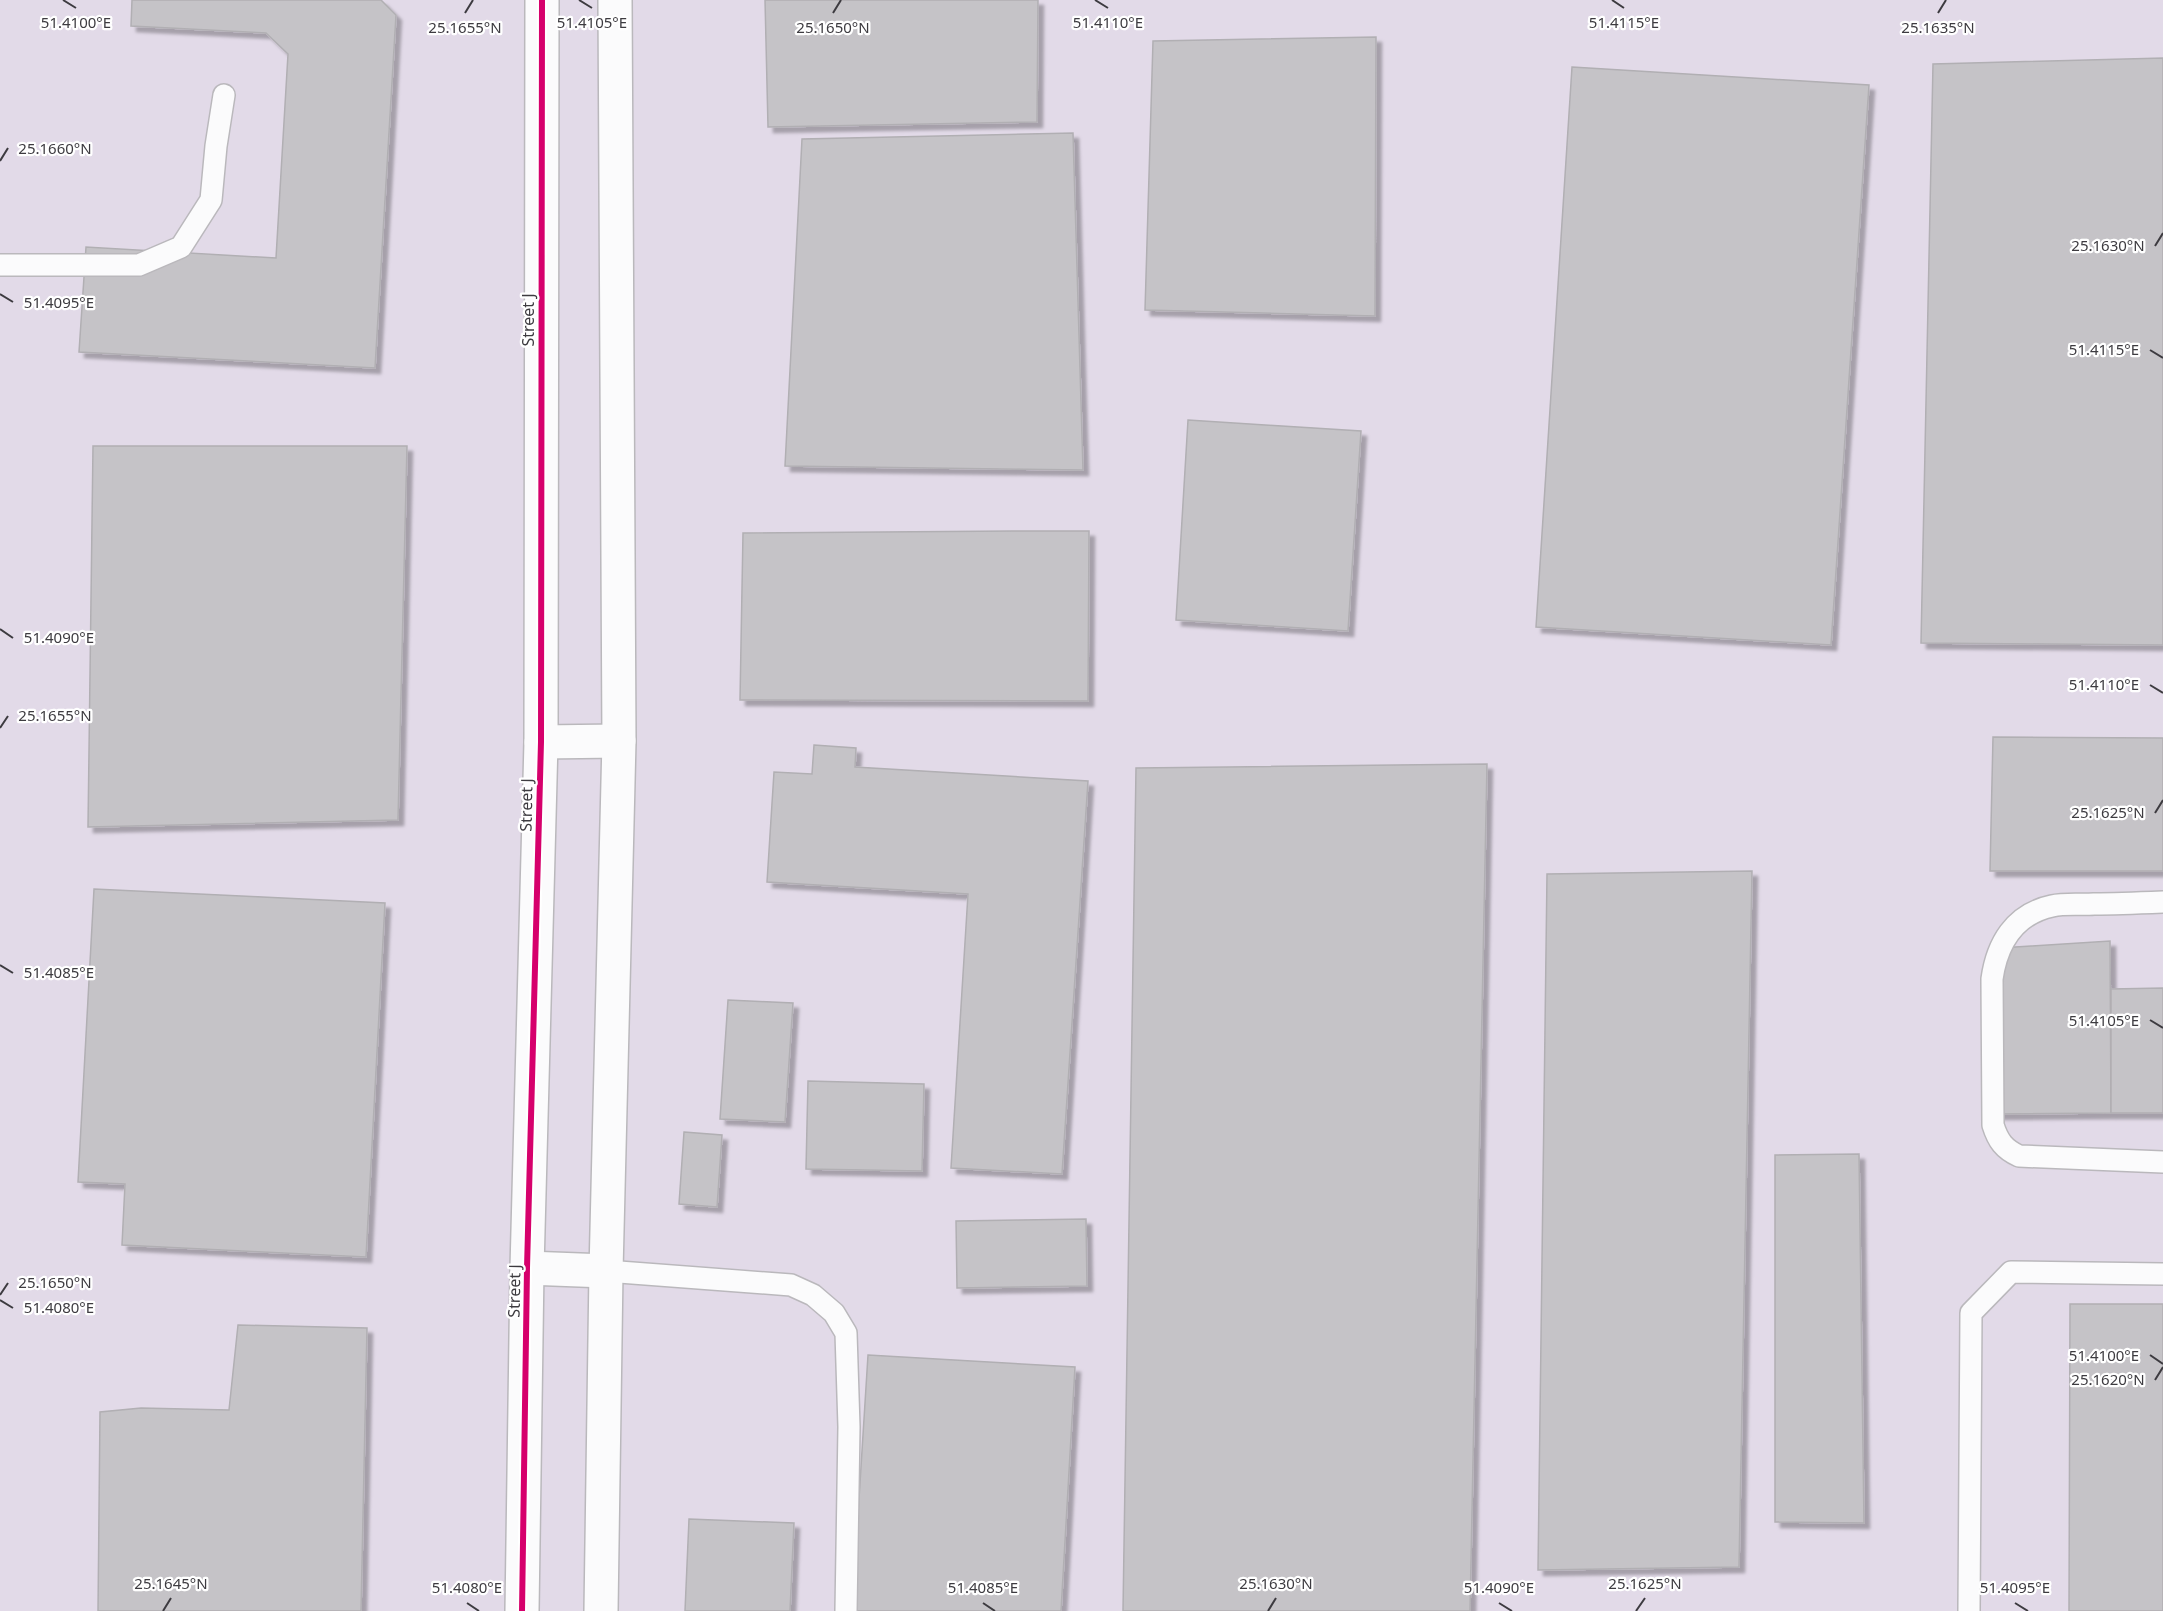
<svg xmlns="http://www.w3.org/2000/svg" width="2163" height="1611" viewBox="0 0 2163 1611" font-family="'Noto Sans',sans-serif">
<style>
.built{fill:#e2dae8}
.building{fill:#c5c3c7;stroke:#b1afb3;stroke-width:1.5;filter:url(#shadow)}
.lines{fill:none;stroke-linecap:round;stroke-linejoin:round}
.lane-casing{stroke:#bab8bc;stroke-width:24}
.street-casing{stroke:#bab8bc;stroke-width:36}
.lane{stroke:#fbfbfc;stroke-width:21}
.street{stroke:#fbfbfc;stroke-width:33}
.cycleway-casing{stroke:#fff;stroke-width:10}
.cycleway{stroke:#d6006c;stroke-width:6}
.ticks{fill:none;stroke:#3d3b40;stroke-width:2}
.labels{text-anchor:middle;stroke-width:4.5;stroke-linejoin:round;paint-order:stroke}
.street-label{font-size:16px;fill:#3d3b40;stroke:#fff}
.ticks-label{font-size:15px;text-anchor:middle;fill:#3d3b40;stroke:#fff;stroke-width:4.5;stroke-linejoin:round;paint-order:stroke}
</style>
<defs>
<filter id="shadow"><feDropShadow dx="5.5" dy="5.5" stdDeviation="1.5" flood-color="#0004"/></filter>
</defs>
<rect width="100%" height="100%" fill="#e7e4ea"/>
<!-- built -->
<rect class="built" x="0" y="0" width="2163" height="1611"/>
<!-- building -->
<g class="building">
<path d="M132,0H381L396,15L375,368L79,352L86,247L276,258L288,54L266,33L131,26Z"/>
<path d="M765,0H1038L1037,122L768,127Z"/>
<path d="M1376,37L1375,316L1145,310L1153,41Z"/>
<path d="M2163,58V645L1921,643L1933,64Z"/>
<path d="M1572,67L1869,85L1831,645L1536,627Z"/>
<path d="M1073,133L1083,470L785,466L802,139Z"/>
<path d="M1188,420L1361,431L1348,631L1176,620Z"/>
<path d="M93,446H407L398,820L88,827Z"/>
<path d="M1012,531H1089L1088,701L740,700L743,533Z"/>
<path d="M1993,737L2163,738V871H1990Z"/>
<path d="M814,745L856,748L855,767L1088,781L1062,1174L951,1168L968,894L767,882L774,772L812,774Z"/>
<path d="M1487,764L1470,1611H1123L1136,768Z"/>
<path d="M1752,871L1739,1567L1538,1570L1547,874Z"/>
<path d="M94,889L385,903L366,1257L122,1245L125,1184L78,1182Z"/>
<path d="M2110,941L2111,1113L1995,1114L2000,948Z"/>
<path d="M2163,988V1113H2111V989Z"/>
<path d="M728,1000L793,1003L785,1122L720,1119Z"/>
<path d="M808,1081L924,1084L922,1171L806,1169Z"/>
<path d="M684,1132L722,1135L717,1207L679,1204Z"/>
<path d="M1859,1154L1864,1523L1775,1522V1155Z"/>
<path d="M1086,1219L1087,1286L957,1288L956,1221Z"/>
<path d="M2070,1304H2163V1611H2069Z"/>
<path d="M238,1325L367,1328L361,1611H98L100,1412L141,1408L229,1410Z"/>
<path d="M868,1355L1075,1367L1061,1611H852Z"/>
<path d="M689,1519L794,1523L790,1611H685Z"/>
</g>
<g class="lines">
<!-- lane casing -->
<g class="lane-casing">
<g id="lane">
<path d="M0,265H139L181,247L211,200L216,146L224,95"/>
<path d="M2163,902C2140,903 2117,904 2094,904C2080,905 2065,903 2052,906C2014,914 1997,944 1992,979L1993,1125C1998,1141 2004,1149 2019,1156L2163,1162"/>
<path d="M606,1271L791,1285L813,1295L834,1313L846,1333L849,1427L846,1611"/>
<path d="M1969,1611L1971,1313L2011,1272L2163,1274"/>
</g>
</g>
<!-- street casing -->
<g class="street-casing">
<g id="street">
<path d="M541,742L619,741"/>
<path d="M527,1268L606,1271"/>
<path d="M522,1611L527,1268L541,742L542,0"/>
<path d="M601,1611L606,1271L619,741L615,0"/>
</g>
</g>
<!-- lane -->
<use href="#lane" class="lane"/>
<!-- street -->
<use href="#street" class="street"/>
<!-- cycleway casing -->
<g class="cycleway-casing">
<path id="cycleway" d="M522,1611L527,1268L541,742L542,0"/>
</g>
<!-- cycleway -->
<use href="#cycleway" class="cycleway"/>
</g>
<!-- ticks -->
<path class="ticks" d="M63,0L76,8M579,0L592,8M1095,0L1108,8M1612,0L1624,8M465,13L473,0M833,13L841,0M1938,13L1946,0M0,161L8,148M2155,246L2163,233M0,294L13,302M2150,350L2163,358M0,629L13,638M2150,685L2163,693M0,728L8,716M2155,813L2163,800M0,965L13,973M2150,1020L2163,1028M0,1295L8,1283M0,1300L13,1308M2150,1355L2163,1364M2155,1380L2163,1367M467,1603L479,1611M983,1603L995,1611M1499,1603L1512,1611M2015,1603L2028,1611M163,1611L171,1598M1268,1611L1276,1598M1636,1611L1645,1598"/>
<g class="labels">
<!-- street labels -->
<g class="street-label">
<text transform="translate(528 320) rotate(-90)" y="6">Street J</text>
<text transform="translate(526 805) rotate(-89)" y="6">Street J</text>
<text transform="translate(514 1291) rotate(-89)" y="6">Street J</text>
</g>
</g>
<g class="ticks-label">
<text x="76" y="28">51.4100°E</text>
<text x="592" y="28">51.4105°E</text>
<text x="1108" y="28">51.4110°E</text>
<text x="1624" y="28">51.4115°E</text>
<text x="465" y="33">25.1655°N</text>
<text x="833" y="33">25.1650°N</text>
<text x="1938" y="33">25.1635°N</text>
<text x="55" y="154">25.1660°N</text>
<text x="2108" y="251">25.1630°N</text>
<text x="59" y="308">51.4095°E</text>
<text x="2104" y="355">51.4115°E</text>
<text x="59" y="643">51.4090°E</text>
<text x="2104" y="690">51.4110°E</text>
<text x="55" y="721">25.1655°N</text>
<text x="2108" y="818">25.1625°N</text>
<text x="59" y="978">51.4085°E</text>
<text x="2104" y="1026">51.4105°E</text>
<text x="55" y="1288">25.1650°N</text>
<text x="59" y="1313">51.4080°E</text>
<text x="2104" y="1361">51.4100°E</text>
<text x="2108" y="1385">25.1620°N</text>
<text x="171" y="1589">25.1645°N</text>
<text x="1276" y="1589">25.1630°N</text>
<text x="1645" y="1589">25.1625°N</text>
<text x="467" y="1593">51.4080°E</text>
<text x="983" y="1593">51.4085°E</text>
<text x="1499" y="1593">51.4090°E</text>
<text x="2015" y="1593">51.4095°E</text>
</g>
</svg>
